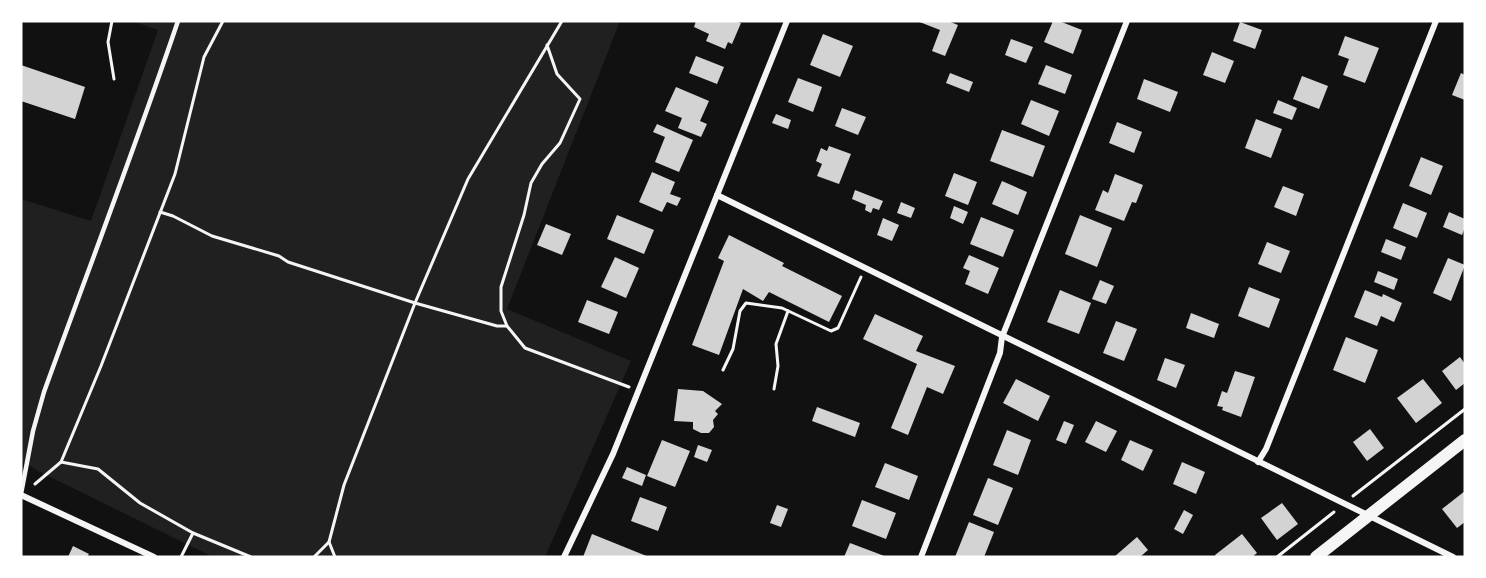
<svg xmlns="http://www.w3.org/2000/svg" width="1486" height="578" viewBox="0 0 1486 578" font-family="'Source Sans 3',sans-serif">
<style>
.green{fill:#202020}
.building{fill:#d3d3d3}
.lines{fill:none;stroke-linecap:round;stroke-linejoin:round}
.path{stroke:#f5f5f5;stroke-width:3}
.service{stroke:#f5f5f5;stroke-width:4.5}
.minor{stroke:#f5f5f5;stroke-width:6}
.secondary{stroke:#f5f5f5;stroke-width:12}
</style>
<rect width="100%" height="100%" fill="#111"/>
<!-- green -->
<path class="green" d="M132,21H620L507,309L631,361L545,557H213L38,471L21,460V199L91,221L158,30Z"/>
<!-- building -->
<g class="building">
<path d="M696,21H735L741,23L732,44L728,42L725,49L706,41L709,34L694,27Z"/>
<path d="M917,21H948L958,25L945,56L932,51L940,30Z"/>
<path d="M1053,21H1059L1082,30L1073,54L1044,42Z"/>
<path d="M1240,22L1262,30L1255,49L1233,41Z"/>
<path d="M823,34L853,46L840,77L810,65Z"/>
<path d="M1345,36L1379,48L1365,83L1343,75L1349,59L1338,55Z"/>
<path d="M1011,39L1033,47L1026,63L1005,55Z"/>
<path d="M1212,52L1234,61L1225,83L1203,75Z"/>
<path d="M696,56L724,67L717,84L689,73Z"/>
<path d="M21,65L85,87L75,119L21,101Z"/>
<path d="M1046,65L1072,75L1065,94L1038,84Z"/>
<path d="M950,73L973,82L969,92L946,83Z"/>
<path d="M1461,73L1465,75V100L1452,95Z"/>
<path d="M1302,76L1328,86L1319,109L1293,99Z"/>
<path d="M798,78L822,87L813,112L788,102Z"/>
<path d="M1144,79L1178,92L1170,112L1137,99Z"/>
<path d="M676,87L709,101L700,121L707,124L701,137L678,128L682,118L665,111Z"/>
<path d="M1031,100L1059,111L1049,136L1021,124Z"/>
<path d="M1278,100L1297,108L1292,120L1273,113Z"/>
<path d="M842,108L866,117L858,135L835,126Z"/>
<path d="M776,114L791,120L788,129L772,123Z"/>
<path d="M1256,119L1282,129L1271,158L1245,148Z"/>
<path d="M1117,122L1142,132L1134,153L1109,143Z"/>
<path d="M657,124L693,140L679,172L655,162L665,137L653,132Z"/>
<path d="M1002,130L1045,146L1033,177L990,161Z"/>
<path d="M829,146L851,154L839,184L817,176L822,164L816,161L821,148L827,151Z"/>
<path d="M1421,157L1443,166L1431,195L1409,186Z"/>
<path d="M652,172L675,182L670,194L681,198L677,206L667,202L662,212L639,202Z"/>
<path d="M954,173L977,182L968,205L945,196Z"/>
<path d="M1115,174L1143,185L1136,203L1132,202L1124,221L1095,210L1103,190L1108,193Z"/>
<path d="M1002,181L1027,192L1018,215L992,204Z"/>
<path d="M1283,186L1304,194L1296,216L1274,207Z"/>
<path d="M855,190L883,201L879,210L873,208L871,213L865,210L866,205L852,199Z"/>
<path d="M901,202L915,208L911,218L897,213Z"/>
<path d="M1403,203L1427,213L1417,238L1393,228Z"/>
<path d="M954,206L968,212L963,224L950,218Z"/>
<path d="M1449,212L1465,219V227L1462,235L1443,227Z"/>
<path d="M617,215L654,230L644,254L607,239Z"/>
<path d="M1080,215L1112,228L1097,267L1065,254Z"/>
<path d="M981,217L1014,230L1003,257L970,244Z"/>
<path d="M883,218L899,225L892,241L877,235Z"/>
<path d="M546,224L571,234L562,255L537,245Z"/>
<path d="M729,235L784,263L782,266L842,296L829,322L769,292L763,301L743,289L719,355L692,345L724,261L718,258Z"/>
<path d="M1386,239L1406,247L1401,260L1381,252Z"/>
<path d="M1267,242L1290,251L1281,273L1258,264Z"/>
<path d="M969,255L999,268L988,294L965,284L970,271L963,268Z"/>
<path d="M615,257L639,268L626,298L601,287Z"/>
<path d="M1448,258L1465,265L1451,301L1433,293Z"/>
<path d="M1378,271L1398,279L1394,290L1374,282Z"/>
<path d="M1100,280L1114,286L1106,304L1092,299Z"/>
<path d="M1249,287L1280,299L1269,328L1238,316Z"/>
<path d="M1060,290L1091,303L1079,334L1047,322Z"/>
<path d="M1365,290L1382,297L1383,294L1402,303L1394,322L1381,316L1377,326L1354,317Z"/>
<path d="M587,300L618,312L609,334L578,322Z"/>
<path d="M1191,313L1219,324L1214,338L1186,328Z"/>
<path d="M875,314L923,336L916,351L955,366L943,394L927,387L908,435L891,428L917,364L863,339Z"/>
<path d="M1116,321L1137,329L1124,361L1103,353Z"/>
<path d="M1346,337L1378,350L1365,383L1333,370Z"/>
<path d="M1460,357L1465,364V383L1456,390L1442,371Z"/>
<path d="M1165,358L1185,365L1176,388L1157,380Z"/>
<path d="M1235,371L1255,377L1241,417L1222,410L1223,407L1217,406L1222,391L1227,393Z"/>
<path d="M1016,379L1050,396L1038,421L1003,403Z"/>
<path d="M1423,379L1442,403L1416,423L1397,398Z"/>
<path d="M678,389L703,391L722,404L715,411L718,414L713,420L714,427L709,433H701L693,429V422L674,421Z"/>
<path d="M817,407L860,423L855,437L812,421Z"/>
<path d="M1064,421L1074,425L1066,444L1056,440Z"/>
<path d="M1096,421L1117,431L1106,452L1085,442Z"/>
<path d="M1370,429L1384,448L1367,461L1353,442Z"/>
<path d="M1007,430L1031,440L1018,475L993,465Z"/>
<path d="M662,440L690,451L675,487L647,476Z"/>
<path d="M1130,440L1153,450L1143,471L1121,460Z"/>
<path d="M698,445L712,450L707,462L694,457Z"/>
<path d="M1182,462L1205,472L1196,494L1173,484Z"/>
<path d="M885,463L918,476L909,500L875,487Z"/>
<path d="M627,467L646,475L642,486L622,478Z"/>
<path d="M988,478L1013,488L998,525L973,515Z"/>
<path d="M1465,491V522L1457,528L1442,509Z"/>
<path d="M640,497L667,507L658,531L631,521Z"/>
<path d="M862,500L896,513L886,539L852,526Z"/>
<path d="M1282,503L1298,524L1277,540L1261,518Z"/>
<path d="M777,505L788,509L781,527L770,523Z"/>
<path d="M1184,510L1193,515L1183,534L1174,529Z"/>
<path d="M969,522L994,532L984,557H955Z"/>
<path d="M592,534L649,557H583Z"/>
<path d="M1242,534L1257,553L1252,557H1216L1215,555Z"/>
<path d="M1137,537L1148,550L1140,557H1114Z"/>
<path d="M850,543L887,557H844Z"/>
<path d="M73,546L89,554L87,557H68Z"/>
</g>
<g class="lines">
<!-- path -->
<g class="path">
<path d="M112,21L108,42L114,79"/>
<path d="M547,45L557,74L580,99L560,143L542,164L531,183L524,215L501,287V311L507,326L525,348L629,387"/>
<path d="M160,212L173,216L212,236L279,256L288,262L415,303L497,326H507"/>
<path d="M723,370L733,349L740,311L746,303L782,308L831,331L838,328L861,277"/>
<path d="M774,389L778,366L776,344L788,311"/>
<path d="M61,462L98,469L140,503L193,533L251,557"/>
<path d="M35,484L61,462L101,366L175,174L204,57L223,21"/>
<path d="M1353,496L1465,409"/>
<path d="M329,542L335,557"/>
<path d="M181,557L193,533"/>
<path d="M314,557L329,542L344,485L415,303L468,179L562,21"/>
<path d="M1277,557L1334,512"/>
</g>
<!-- service -->
<path class="service" d="M21,494L33,431L44,392C89,268 136,145 178,21"/>
<!-- minor -->
<g class="minor">
<path d="M717,195L1453,557"/>
<path d="M1258,462L1266,449L1436,21"/>
<path d="M21,495L154,557"/>
<path d="M564,557L613,454L787,21"/>
<path d="M921,557L1000,353L1002,337L1127,21"/>
</g>
<!-- secondary -->
<path class="secondary" d="M1316,557L1465,440"/>
</g>
<!-- border -->
<rect width="1486" height="578" fill="none" stroke="#ffffff" stroke-width="45"/>
</svg>
